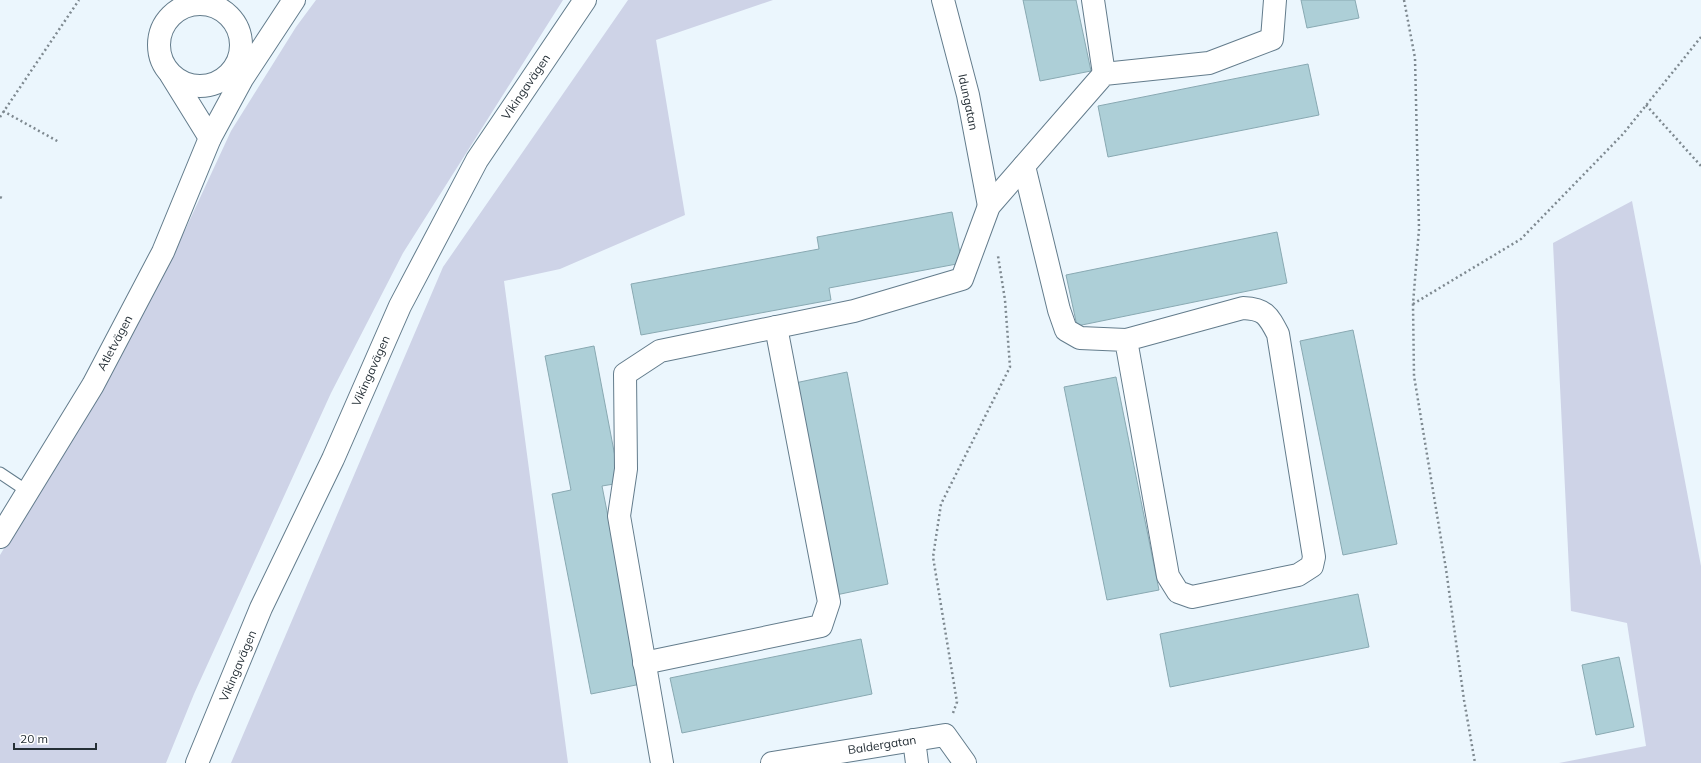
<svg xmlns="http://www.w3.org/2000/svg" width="1701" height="763" viewBox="0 0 1701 763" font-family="Mulish,sans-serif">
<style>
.green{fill:#ced3e7}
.building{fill:#adcfd7;stroke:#89a9b2}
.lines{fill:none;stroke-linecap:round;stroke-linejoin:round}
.lane-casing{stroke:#637c8c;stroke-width:13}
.street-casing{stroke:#637c8c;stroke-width:24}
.path{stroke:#7e8990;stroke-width:2.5;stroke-dasharray:2 3;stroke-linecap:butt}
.lane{stroke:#fff;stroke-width:11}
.street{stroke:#fff;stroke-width:22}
.labels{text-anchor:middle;stroke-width:3;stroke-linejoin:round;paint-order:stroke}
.street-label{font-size:12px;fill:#252f36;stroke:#fff}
</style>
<rect width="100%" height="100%" fill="#ebf6fd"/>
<!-- green -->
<g class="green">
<path d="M316,0H563L403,253L331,393L194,694L166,763H0V555L45,481L186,228L231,131L296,27Z"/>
<path d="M628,0H773L656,40L685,215L560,269L504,281L568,763H231L443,267Z"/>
<path d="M1632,201L1701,566V763H1559L1646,746L1627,623L1571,611L1553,243Z"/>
</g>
<!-- building -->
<g class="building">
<path d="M1023,0H1076L1091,71L1040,81Z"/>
<path d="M1301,0H1355L1359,18L1307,28Z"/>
<path d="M1308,64L1319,115L1108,157L1098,106Z"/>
<path d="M952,212L962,263L829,288L831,300L641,335L631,284L819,249L817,237Z"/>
<path d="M1277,232L1287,283L1077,326L1066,275Z"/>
<path d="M1353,330L1397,544L1343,555L1300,341Z"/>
<path d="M594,346L620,483L602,486L641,684L591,694L552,494L571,490L545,356Z"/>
<path d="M847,372L888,584L836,595L795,383Z"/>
<path d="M1116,377L1159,590L1107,600L1064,387Z"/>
<path d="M1358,594L1369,647L1170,687L1160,634Z"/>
<path d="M861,639L872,694L682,733L670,678Z"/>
<path d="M1619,657L1634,727L1596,735L1582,665Z"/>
</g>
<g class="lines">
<!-- lane casing -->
<g class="lane-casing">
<path id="lane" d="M0,473L27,491"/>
</g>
<!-- street casing -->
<g class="street-casing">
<g id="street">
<path d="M943,0L968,95L989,206"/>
<path d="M1093,0L1104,74"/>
<circle cx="200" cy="45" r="41"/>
<path d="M171,75L210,138"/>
<path d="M1024,166L1059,310L1066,330L1080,338L1126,340L1243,308C1265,309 1268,315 1278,334L1314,557L1312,566L1298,575L1192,597L1178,592L1168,576L1126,340"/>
<path d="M0,537L93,385L163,252L210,138L242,79L294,0"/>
<path d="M644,663L821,626L829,602L776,327"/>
<path d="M914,740L917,763"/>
<path d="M197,763L261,608L333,459L400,306L477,160L585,0"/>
<path d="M662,763L619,516L626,469L625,374L660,351L854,311L962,279L989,206L1104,74L1209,63L1272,39L1275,0"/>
<path d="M772,763L945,735L965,763"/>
</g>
</g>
<!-- path -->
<g class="path">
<path d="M1404,0L1415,58L1419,229L1413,304L1414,376L1446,569L1464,700L1475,763"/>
<path d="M1646,105L1701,166"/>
<path d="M3,111L59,142"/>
<path d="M0,117L79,0"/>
<path d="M0,197L2,198"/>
<path d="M1413,304L1521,239L1623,134L1701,37"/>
<path d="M953,713L957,702L933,557L941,504L1010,367L1005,300L998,256"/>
</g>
<!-- lane -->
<use href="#lane" class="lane"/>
<!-- street -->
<use href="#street" class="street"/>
</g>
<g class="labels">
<!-- street labels -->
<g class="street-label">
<text transform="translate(526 87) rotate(-56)" y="4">Vikingavägen</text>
<text transform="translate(968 102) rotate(78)" y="4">Idungatan</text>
<text transform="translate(115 343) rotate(-62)" y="4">Atletvägen</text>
<text transform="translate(371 371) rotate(-66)" y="4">Vikingavägen</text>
<text transform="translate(238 666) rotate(-67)" y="4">Vikingavägen</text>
<text transform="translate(882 745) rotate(-9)" y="4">Baldergatan</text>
</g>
</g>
<!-- scale -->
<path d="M14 743v6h82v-6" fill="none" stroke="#252f36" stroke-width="2"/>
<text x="20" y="743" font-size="12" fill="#252f36" stroke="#ffffff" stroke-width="3" paint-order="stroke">20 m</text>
</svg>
